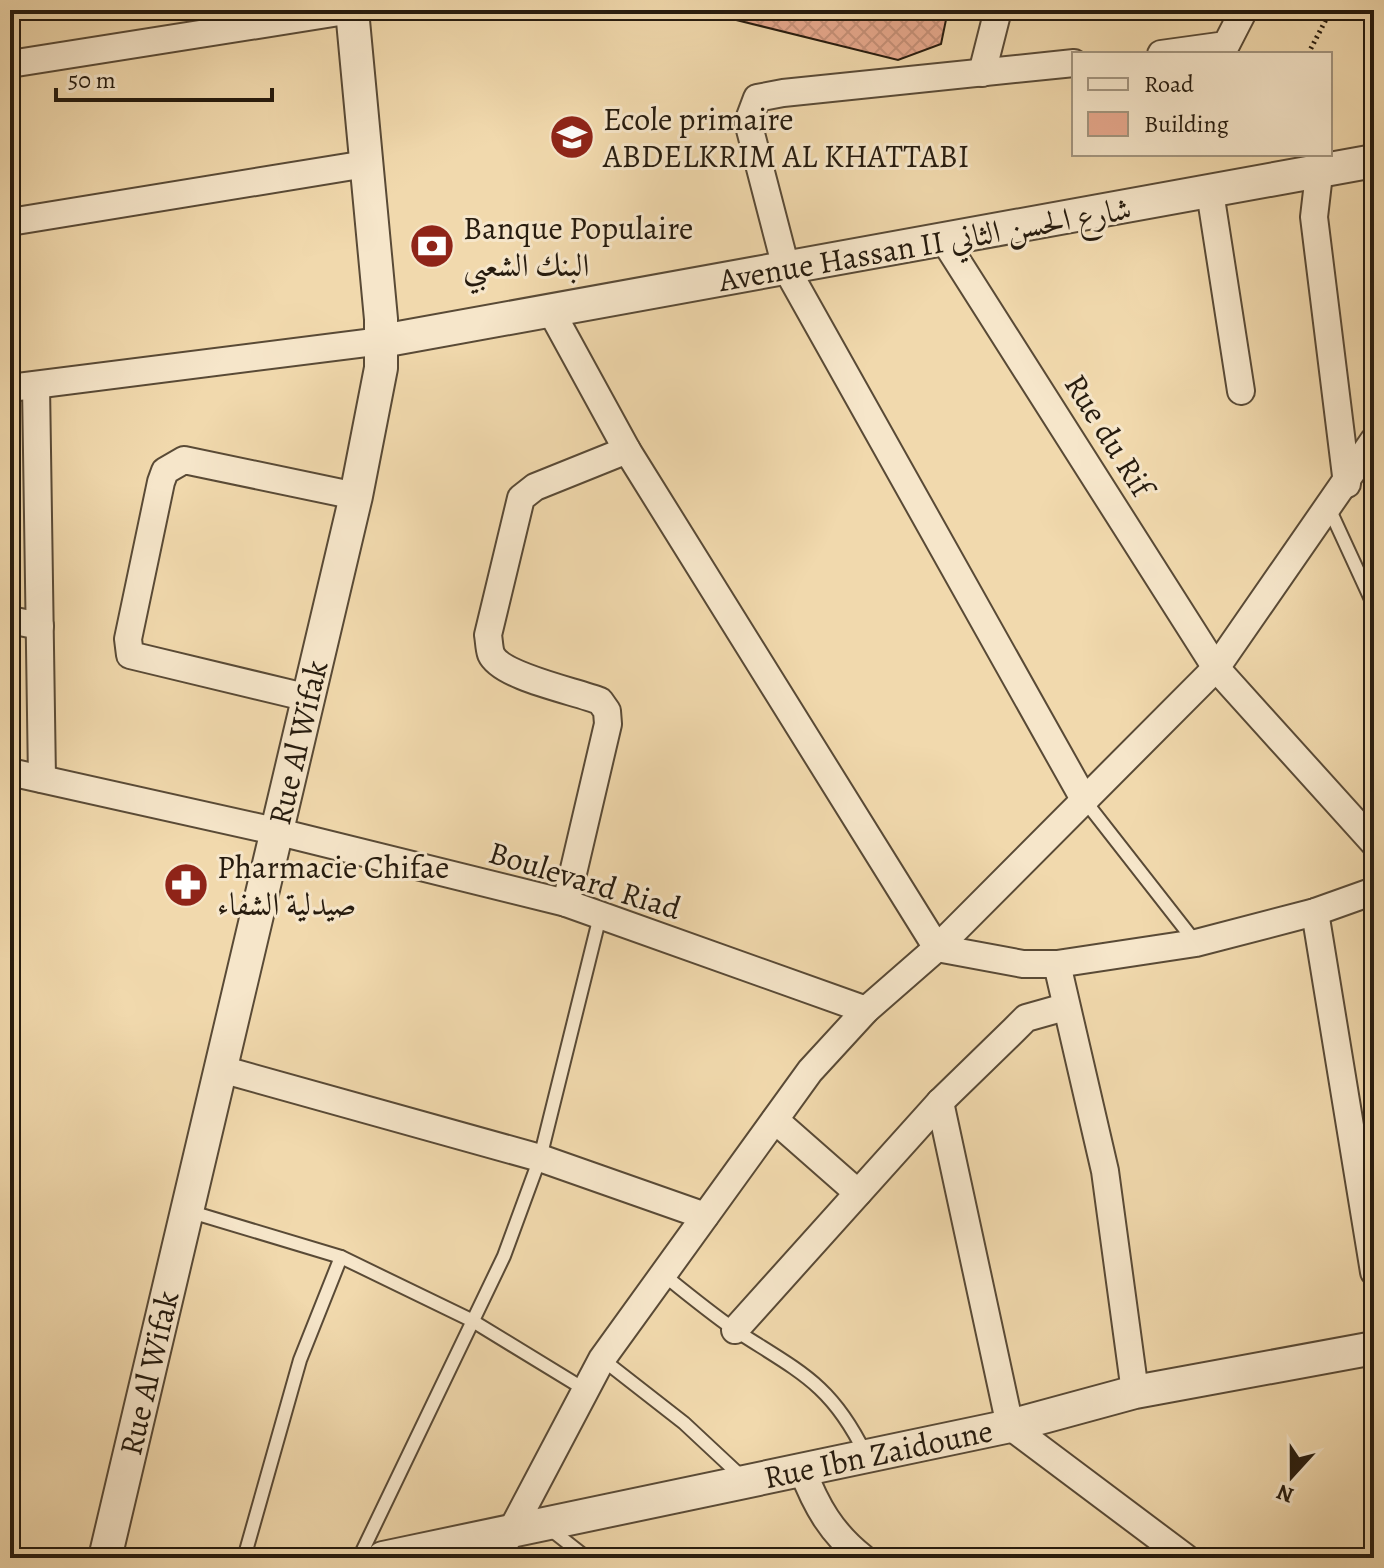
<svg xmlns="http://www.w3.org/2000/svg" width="1384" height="1568" viewBox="0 0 1384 1568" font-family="Alegreya,Amiri,serif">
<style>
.building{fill:url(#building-cross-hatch);stroke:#261b0e;stroke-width:2}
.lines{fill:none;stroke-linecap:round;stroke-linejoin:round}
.service-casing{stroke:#594a36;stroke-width:16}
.minor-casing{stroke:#594a36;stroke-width:30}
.tertiary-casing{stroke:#594a36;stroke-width:36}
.path{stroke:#261b0e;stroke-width:5;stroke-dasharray:2 4;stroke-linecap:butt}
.service{stroke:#f6e6ca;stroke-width:12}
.minor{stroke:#f6e6ca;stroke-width:26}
.tertiary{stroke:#f6e6ca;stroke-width:32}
.labels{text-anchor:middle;stroke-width:6;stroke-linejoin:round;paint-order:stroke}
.poi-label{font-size:32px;fill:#261b0e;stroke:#f6e6ca;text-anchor:start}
.street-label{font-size:32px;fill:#261b0e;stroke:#f6e6ca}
</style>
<defs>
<pattern id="building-cross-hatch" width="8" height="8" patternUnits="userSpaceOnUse" patternTransform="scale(2)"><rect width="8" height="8" fill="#e8a98e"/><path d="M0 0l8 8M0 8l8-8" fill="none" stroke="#c79179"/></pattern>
</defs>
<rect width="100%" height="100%" fill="#f1d9ad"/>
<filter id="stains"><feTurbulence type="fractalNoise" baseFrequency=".0025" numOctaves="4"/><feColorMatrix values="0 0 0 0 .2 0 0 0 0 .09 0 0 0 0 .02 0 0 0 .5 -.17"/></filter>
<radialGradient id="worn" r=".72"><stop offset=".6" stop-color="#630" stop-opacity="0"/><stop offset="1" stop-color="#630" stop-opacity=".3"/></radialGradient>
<!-- building -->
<path class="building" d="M721,10H948L941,44L898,60L720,16Z"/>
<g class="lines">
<!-- service casing -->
<g class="service-casing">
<g id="service">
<path d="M1328,506L1374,606"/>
<path d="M1085,801L1196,943"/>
<path d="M188,1211L341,1257L471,1320L584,1389"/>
<path d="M665,1276C689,1295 713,1315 738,1332C800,1372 831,1384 865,1453"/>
<path d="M602,1359L684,1423L744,1479"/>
<path d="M550,1529L587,1558"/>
<path d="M244,1558L300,1360L341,1257"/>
<path d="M359,1558L504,1256L540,1158L600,916"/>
</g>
</g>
<!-- minor casing -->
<g class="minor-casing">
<g id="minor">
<path d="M1161,54L1226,45L1244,10"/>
<path d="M1074,63L783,93L757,98L748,122L786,268L1085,801"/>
<path d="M10,64L352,10"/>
<path d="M982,73L998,10"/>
<path d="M1319,174L1314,217L1347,484"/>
<path d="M1210,192L1241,391"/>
<path d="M10,222L366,164"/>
<path d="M944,240L1216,668L1374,843"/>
<path d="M552,313L627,450L937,948L1023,964H1057L1196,943L1315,912L1374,891"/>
<path d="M36,385L42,779"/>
<path d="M10,388L382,341"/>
<path d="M10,620L40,626"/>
<path d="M309,698L130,655L128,639L161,482L165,471L184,460L356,496"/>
<path d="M10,772L279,832L566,903L866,1010"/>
<path d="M566,903L608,724L607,711L600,701C575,691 501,677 491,654C489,648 489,640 488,635L521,498L535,487L627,450"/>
<path d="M1315,912L1374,1272"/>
<path d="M1057,964L1105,1171L1135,1392"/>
<path d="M221,1069L540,1158L705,1216"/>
<path d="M940,1102L1010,1426L1186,1558"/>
<path d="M775,1120L858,1193"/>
<path d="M735,1330L940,1102L1014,1030L1026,1018L1065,1007"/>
<path d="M802,1469C816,1506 832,1534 863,1558"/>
<path d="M497,1558L602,1359L810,1071L866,1010L937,948L1216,668L1374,440"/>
</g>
</g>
<!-- tertiary casing -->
<g class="tertiary-casing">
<g id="tertiary">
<path d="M382,341L1374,161"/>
<path id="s1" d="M105,1558L356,496L381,368V319L352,10"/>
<path id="s2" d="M383,1558L1010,1426L1135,1392L1374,1348"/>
</g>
</g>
<!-- path -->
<path class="path" d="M1308,54L1331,10"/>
<!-- service -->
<use href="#service" class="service"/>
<!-- minor -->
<use href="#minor" class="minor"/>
<!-- tertiary -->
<use href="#tertiary" class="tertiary"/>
</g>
<!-- icons -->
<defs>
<g id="school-disc" transform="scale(2.3)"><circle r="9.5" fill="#8f2418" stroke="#f6e6ca"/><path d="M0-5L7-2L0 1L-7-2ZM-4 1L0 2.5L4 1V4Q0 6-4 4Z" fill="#fff"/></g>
<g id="bank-disc" transform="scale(2.3)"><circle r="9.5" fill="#8f2418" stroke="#f6e6ca"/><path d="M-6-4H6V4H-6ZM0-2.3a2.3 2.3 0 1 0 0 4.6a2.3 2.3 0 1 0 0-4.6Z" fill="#fff"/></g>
<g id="pharmacy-disc" transform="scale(2.3)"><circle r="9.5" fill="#8f2418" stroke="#f6e6ca"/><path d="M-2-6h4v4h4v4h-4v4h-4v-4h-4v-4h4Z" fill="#fff"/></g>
</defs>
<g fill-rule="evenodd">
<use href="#school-disc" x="572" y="137"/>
<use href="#bank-disc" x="432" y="246"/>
<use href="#pharmacy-disc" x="186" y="885"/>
</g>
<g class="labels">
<!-- poi labels -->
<g class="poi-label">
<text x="603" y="130">Ecole primaire<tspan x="603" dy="37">ABDELKRIM AL KHATTABI</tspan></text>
<text x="463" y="239">Banque Populaire<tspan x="463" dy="37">البنك الشعبي</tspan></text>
<text x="217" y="878">Pharmacie Chifae<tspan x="217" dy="37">صيدلية الشفاء</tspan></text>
</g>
<!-- street labels -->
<g class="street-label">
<text transform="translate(925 244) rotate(-10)" y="11">Avenue Hassan II شارع الحسن الثاني</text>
<text transform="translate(1109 435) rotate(58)" y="11">Rue du Rif</text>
<text dy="11" stroke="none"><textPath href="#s1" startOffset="838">Rue Al Wifak</textPath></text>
<text transform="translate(585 880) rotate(17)" y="11">Boulevard Riad</text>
<text dy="11" stroke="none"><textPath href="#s1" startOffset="190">Rue Al Wifak</textPath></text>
<text dy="11" stroke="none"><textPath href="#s2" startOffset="506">Rue Ibn Zaidoune</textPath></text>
</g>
</g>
<!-- margin -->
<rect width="1384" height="1568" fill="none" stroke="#f1d9ad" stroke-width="40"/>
<rect x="12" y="12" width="1360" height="1544" fill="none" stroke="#261b0e" stroke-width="4"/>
<rect x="20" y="20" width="1344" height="1528" fill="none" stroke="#261b0e" stroke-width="2"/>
<!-- legend -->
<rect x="1072" y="52" width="260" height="104" fill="#f6e6ca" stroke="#a3957f" stroke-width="2"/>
<rect x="1088" y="78" width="40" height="12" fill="#f6e6ca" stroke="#a3957f" stroke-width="2"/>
<text x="1144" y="92" font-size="24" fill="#261b0e">Road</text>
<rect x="1088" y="112" width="40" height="24" fill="#e8a98e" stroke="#a3957f" stroke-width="2"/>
<text x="1144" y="132" font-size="24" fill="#261b0e">Building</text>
<!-- north arrow -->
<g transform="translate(1292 1476) rotate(201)" stroke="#f6e6ca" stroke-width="6" paint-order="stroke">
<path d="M0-6L14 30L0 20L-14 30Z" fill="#261b0e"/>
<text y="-12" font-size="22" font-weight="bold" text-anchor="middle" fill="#261b0e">N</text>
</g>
<!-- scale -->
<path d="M56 88v12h216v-12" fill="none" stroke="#261b0e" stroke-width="4"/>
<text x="68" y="88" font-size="24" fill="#261b0e" stroke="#f6e6ca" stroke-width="6" paint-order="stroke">50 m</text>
<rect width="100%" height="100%" filter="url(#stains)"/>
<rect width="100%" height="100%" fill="url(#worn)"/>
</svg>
